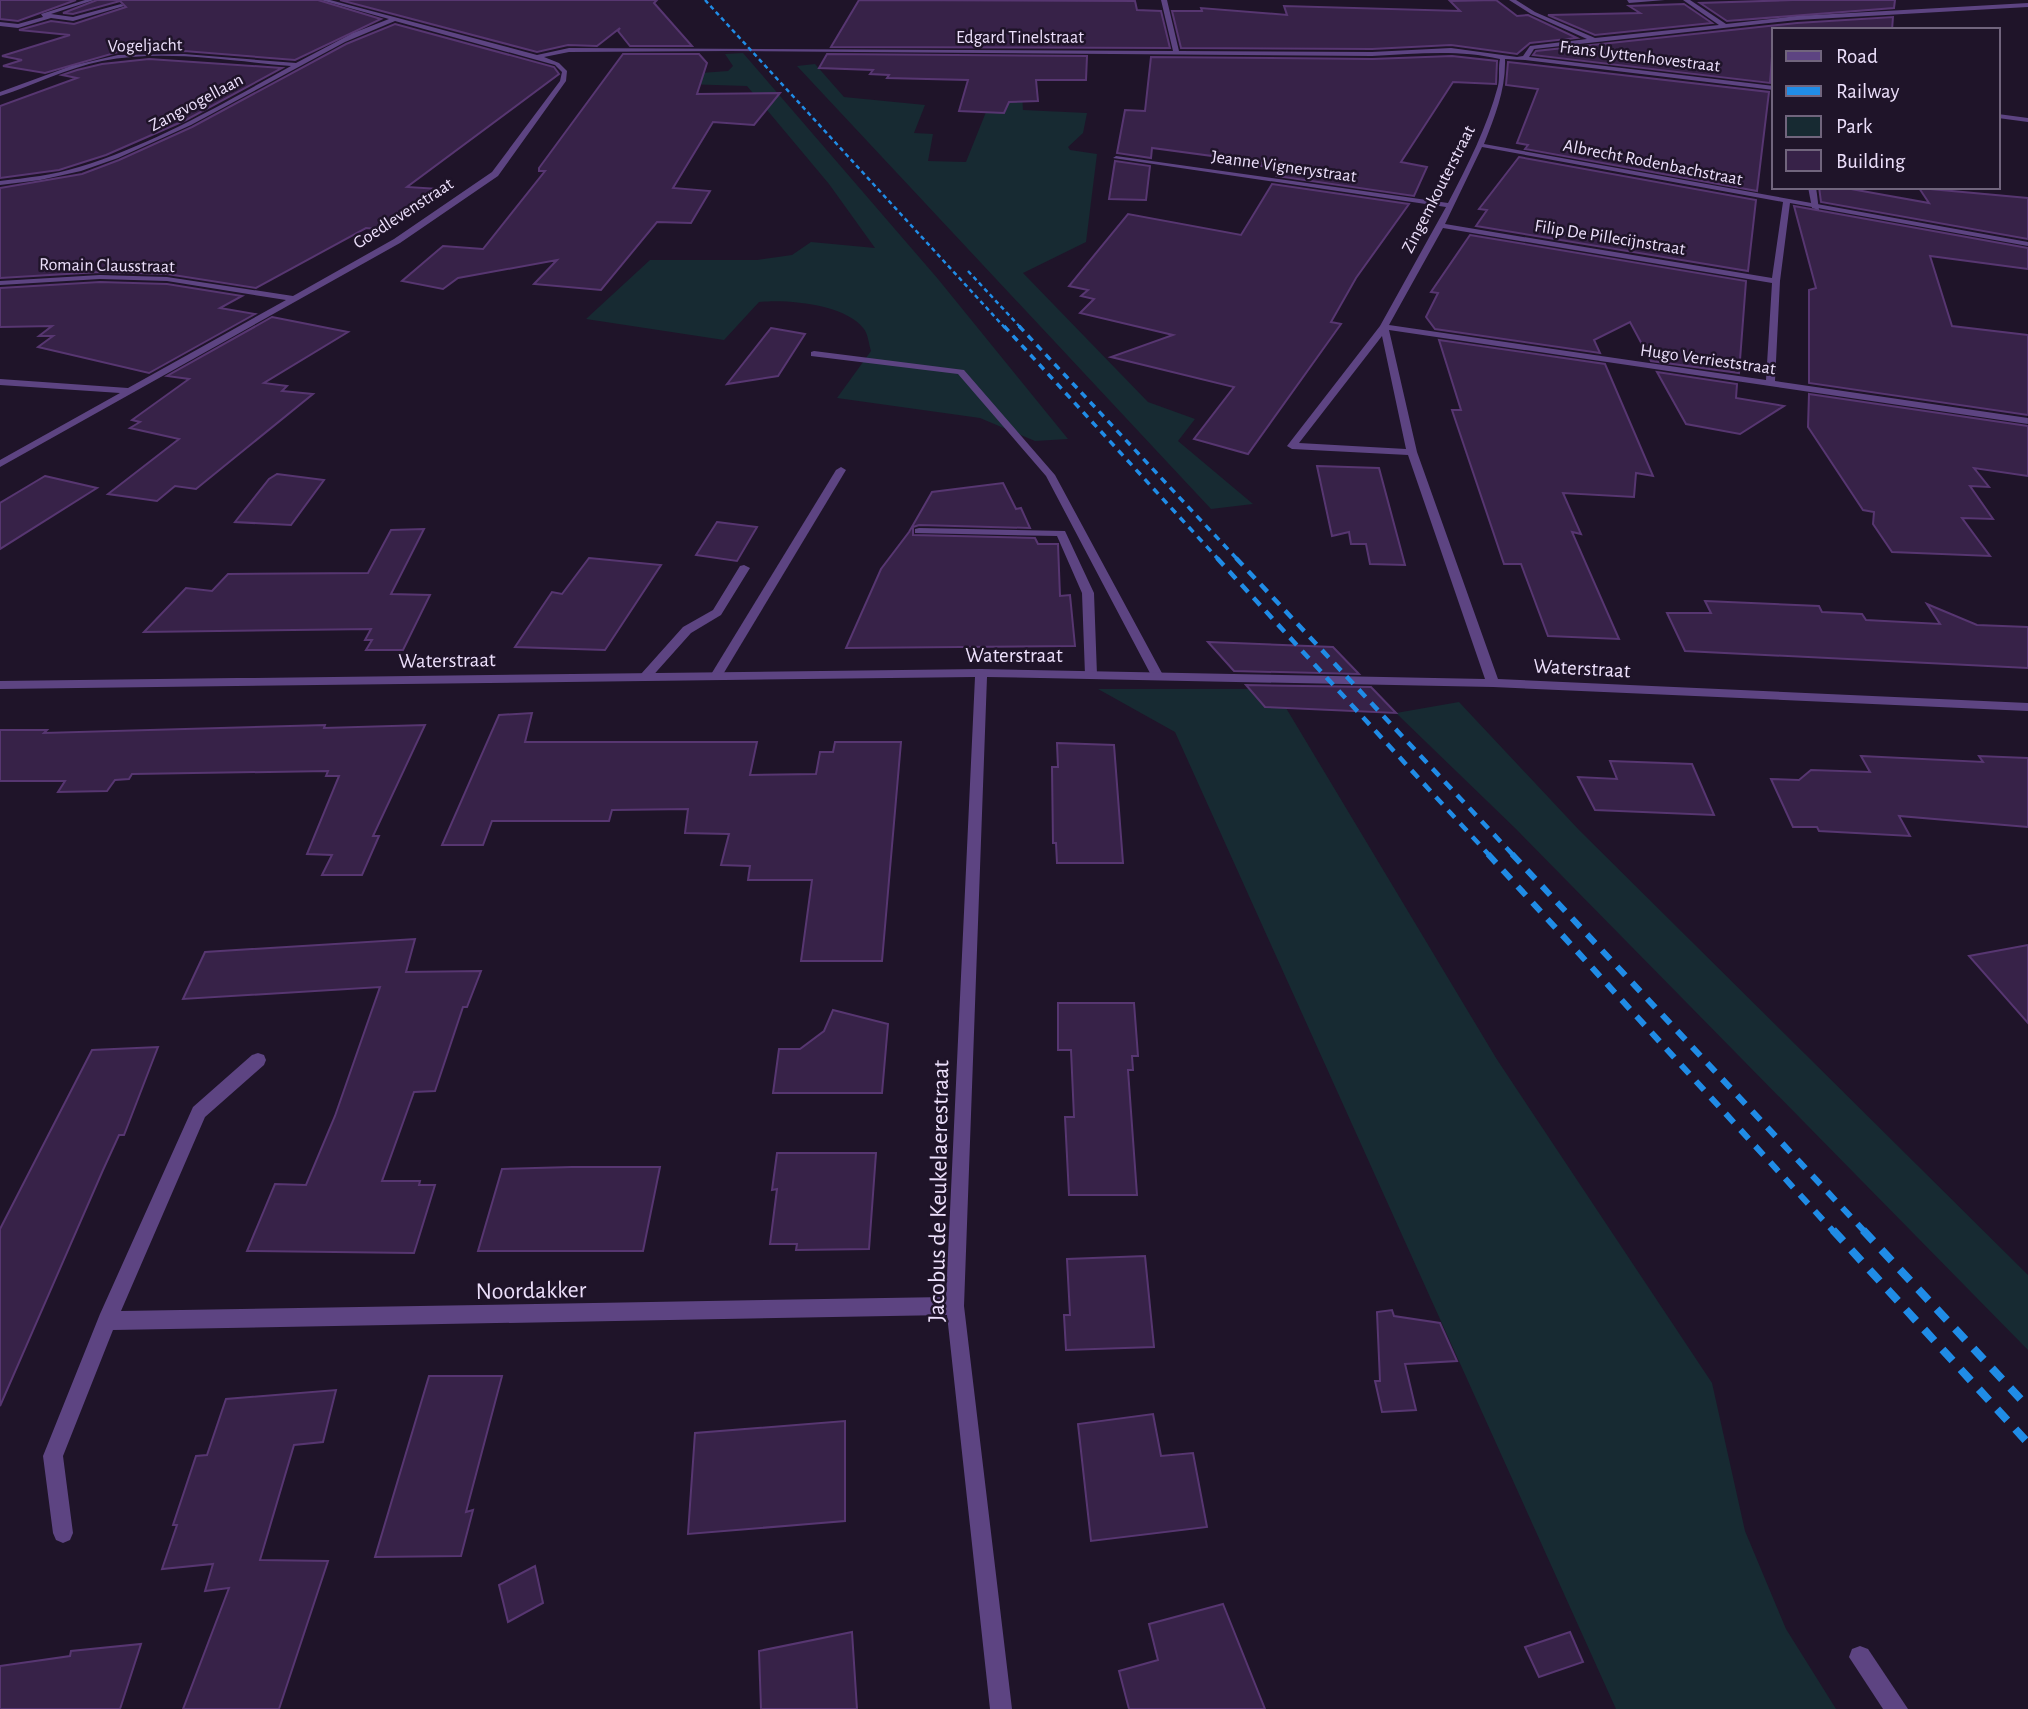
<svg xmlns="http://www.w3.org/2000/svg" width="2028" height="1709" viewBox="0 0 2028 1709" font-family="'Alegreya Sans',sans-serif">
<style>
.green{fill:#172a32}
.building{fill:#372248;stroke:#573671;stroke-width:2}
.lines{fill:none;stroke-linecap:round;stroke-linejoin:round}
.lane{fill:#5d4482;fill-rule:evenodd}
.street{fill:#5d4482;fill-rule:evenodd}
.rail-far4{stroke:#208ce6;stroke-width:2.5;stroke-dasharray:4.5 3.5;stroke-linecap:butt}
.rail-far3{stroke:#208ce6;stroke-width:3.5;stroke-dasharray:7 6;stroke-linecap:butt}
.rail-far2{stroke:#208ce6;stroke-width:4.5;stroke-dasharray:10 8;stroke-linecap:butt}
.rail-far1{stroke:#208ce6;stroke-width:6;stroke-dasharray:12 10;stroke-linecap:butt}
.rail{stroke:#208ce6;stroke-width:8;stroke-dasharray:15 12;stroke-linecap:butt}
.labels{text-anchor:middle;stroke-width:5;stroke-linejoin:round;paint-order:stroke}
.far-street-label{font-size:18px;fill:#ecdffb;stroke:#1f1429}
.street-label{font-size:21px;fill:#ecdffb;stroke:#1f1429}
.near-street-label{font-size:24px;fill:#ecdffb;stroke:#1f1429}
</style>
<rect width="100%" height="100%" fill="#1f1429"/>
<!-- green -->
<g class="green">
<path d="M743,53L938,279L1068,439L1035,441L980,418L837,398L871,351C869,345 868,334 864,329C846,304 786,299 759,302L724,340L586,319L650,260H757L792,255L811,242L875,248L829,184L747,86L683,84L687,74L728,71L733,66L725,54Z"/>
<path d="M815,64L844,97L925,105L914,133L933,134L928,161L966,162L994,92L1022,94L1023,110L1087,113L1083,133L1068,147L1070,150L1097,154L1086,242L1023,273L1148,402L1195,419L1178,441L1253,504L1211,509L797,66Z"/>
<path d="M1098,689H1250L1286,708L1496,1058L1712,1383L1745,1531L1786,1629L1836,1709H1616L1175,732Z"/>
<path d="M1459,702L1579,830L2028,1275V1350L1516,829L1396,713Z"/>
</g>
<!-- building -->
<g class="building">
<path d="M0,0H76L18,21L0,19Z"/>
<path d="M97,0H318L381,19L295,60L184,51L118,52L45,73L3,66L22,60L2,56L70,35L19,30L51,21L74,24L126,7L120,1L73,14L63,13Z"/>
<path d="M340,0H657L654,3L692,46H630L618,31L620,28L597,46L568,45L537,52Z"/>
<path d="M859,0L1135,1L1137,10L1161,11L1170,48L831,47Z"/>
<path d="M1496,0L1517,16L1528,15L1577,38L1530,43L1517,54L1451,45L1372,49L1181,48L1172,11H1202L1201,8L1287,15L1284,6L1460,11L1450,1Z"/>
<path d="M1793,0H1895L1894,8L1727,21L1700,3Z"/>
<path d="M1684,4L1712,23L1595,35L1548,15L1640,13L1629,6Z"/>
<path d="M1893,17L1892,30H1774L1770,83L1533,55L1536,51L1797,23Z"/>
<path d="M395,24L554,67L559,74L407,187L440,189L388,230L366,228L256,288L167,274L100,272L0,278V188L82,174L119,160L192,127L346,44Z"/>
<path d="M623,54H699L707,63L697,94L780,93L754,125L713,122L673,188L710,191L691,223L657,222L601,290L534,284L557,260L458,278L443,289L402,281L443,246L483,249L545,171H539V168Z"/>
<path d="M827,54L1087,56L1086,80H1036L1038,101L1009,102L1004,113L959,111L968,80L887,78L889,75L870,74L873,70L819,68Z"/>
<path d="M1452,56L1497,61L1496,84L1453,82L1401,162L1427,167L1414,196L1277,176L1282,169L1261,166L1264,163L1152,148L1151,158L1117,153L1125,110L1145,111L1151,57L1372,59Z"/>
<path d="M149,59L282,68L186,120L106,155L59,170L0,178V106L77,78L62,75L77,70L102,64Z"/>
<path d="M1508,62L1769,92L1757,191L1525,149L1528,145L1517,143L1538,89L1506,85Z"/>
<path d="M1519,157L1756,200L1748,271L1476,226L1487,210L1479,209Z"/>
<path d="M1115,161L1150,166L1146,200L1109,199Z"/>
<path d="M1272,184L1409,204L1356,278L1331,322L1341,324L1248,454L1194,439L1234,387L1111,357L1173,335L1080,313L1094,299L1081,296L1088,290L1069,286L1128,214L1241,235Z"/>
<path d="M1819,187H1840L1929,203L1919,188L2028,198V239L1821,202Z"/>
<path d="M1794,206L2028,248V269L1930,256L1952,326L2028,335V415L1809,383V290L1816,288Z"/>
<path d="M1470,235L1746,281L1739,373L1651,361L1630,322L1594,340L1600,353L1435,329L1426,317L1438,293L1431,292Z"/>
<path d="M100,282L167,284L242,296L220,308L255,314L149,373L38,347L53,336H39L52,326L0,327V288Z"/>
<path d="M272,317L348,332L264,383L287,386L282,391L313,394L196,489L175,486L157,501L108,494L179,439L130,428L140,422L132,420L189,379L167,376Z"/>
<path d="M771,328L805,334L778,376L727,384Z"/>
<path d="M1439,340L1605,364L1653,476L1636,473L1634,497L1563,493L1581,534L1572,532L1619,639L1548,636L1521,564H1504L1452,410H1461Z"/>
<path d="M1657,372L1737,384L1736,398L1784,406L1740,434L1686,424Z"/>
<path d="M1809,394L2028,426V476L1974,468L1989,487L1970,486L1993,519L1962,518L1990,556L1892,552L1873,524L1874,512L1863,510L1808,427Z"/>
<path d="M1317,466L1379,468L1405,565L1370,564L1366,544H1351L1349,532L1332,536Z"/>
<path d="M277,474L324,480L291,525L235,522L269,479Z"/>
<path d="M45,476L97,488L0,549V503Z"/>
<path d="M1003,483L1016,509L1021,508L1030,528L919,525L913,527V535L1035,538L1038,544H1058L1060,596L1070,595L1075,646L846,648L881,569L909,532L932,492Z"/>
<path d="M717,522L757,527L737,561L696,555Z"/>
<path d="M424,529L391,594L430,595L403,650H366L372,640H365L371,629L144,632L186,588L212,591L228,574L368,573L391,530Z"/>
<path d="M589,558L661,565L605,650L515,647L552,592L562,594Z"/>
<path d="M1705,601L1819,606L1822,612L1862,614L1866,620L1940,624L1927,604L1977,625L2028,627V668L1685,651L1667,613H1711Z"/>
<path d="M1208,642L1333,647L1359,674L1234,671Z"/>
<path d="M1246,685L1371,687L1396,713L1265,707Z"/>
<path d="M532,713L525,742H757L750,775L816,774L820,752H833L835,742H901L882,961H801L812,880H748L750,866L721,865L729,834L685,833L688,809L612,810L609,821H492L483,845H442L499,715Z"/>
<path d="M325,725L324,728L425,725L373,836H379L362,875H322L332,855L307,854L339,776H326L328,771L132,774L129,779L115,780L107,791L58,792L65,781H0V730H47L44,733Z"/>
<path d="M1057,743L1114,745L1123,863H1057L1056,843H1053L1052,767H1058Z"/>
<path d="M1861,756L1983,762L1979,756L2028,758V827L1899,816L1910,836L1819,831L1817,827H1793L1771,779L1799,780L1811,770L1870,772Z"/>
<path d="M1610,761L1692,764L1714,815L1595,810L1578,777L1617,779Z"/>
<path d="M415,939L406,972L481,971L467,1007H463L435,1091L414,1092L382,1181H420L419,1185H435L414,1253L247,1251L275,1184L306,1185L335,1116L380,987L183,999L205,952Z"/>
<path d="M2028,945V1023L1969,956Z"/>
<path d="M1058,1003H1134L1138,1056H1132L1133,1070H1128L1137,1195H1069L1065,1117H1074L1071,1050H1058Z"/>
<path d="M833,1010L888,1024L882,1093H773L779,1049H800L824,1031Z"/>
<path d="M158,1047L124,1135H119L103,1170L0,1406V1229L92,1050Z"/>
<path d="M777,1153H876L869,1249L796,1250L797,1244H770L777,1189L772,1190Z"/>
<path d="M572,1167H660L643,1251H478L502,1169Z"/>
<path d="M1145,1256L1154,1347L1066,1350L1064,1315H1070L1067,1259Z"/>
<path d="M1392,1310L1394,1316L1440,1323L1457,1361L1405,1364L1416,1410L1382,1412L1375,1381H1380L1377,1312Z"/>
<path d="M429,1376H502L466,1512L473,1510L461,1556L375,1557Z"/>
<path d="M336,1390L323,1442L294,1445L260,1560L328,1561L279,1709H183L229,1588L205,1591L213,1564L162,1569L177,1525H173L196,1456L207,1455L226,1399Z"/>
<path d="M1153,1414L1161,1456L1193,1453L1207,1527L1091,1541L1078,1424Z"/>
<path d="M845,1421V1521L688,1534L695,1433Z"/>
<path d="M535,1566L543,1603L508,1622L499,1585Z"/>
<path d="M1223,1604L1265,1709H1129L1119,1671L1158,1660L1149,1624Z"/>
<path d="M852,1632L857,1709H761L759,1651Z"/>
<path d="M1570,1632L1583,1662L1539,1677L1525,1647Z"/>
<path d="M141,1644L120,1709H0V1666L70,1656L71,1651Z"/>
</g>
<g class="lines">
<!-- lane -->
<g class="lane">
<path d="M85,0H94L51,14L73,17L121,4L124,6L73,21L51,18L18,28L0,26V22L18,24L43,17L41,14Z"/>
<path d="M1627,0H1665L1629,3Z"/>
<path d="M1808,187H1816L1819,210L1812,208Z"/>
<path d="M814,351L964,370L1055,475L1163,675L1161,678H1153L1151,675L1046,476L958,374L811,356V352Z"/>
<path d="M841,467L846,470L722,676L716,680L712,679L710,676L836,470Z"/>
<path d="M919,528L1065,531L1094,593L1097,675L1095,678H1087L1085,675L1082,593L1057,536L915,533V529Z"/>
<path d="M744,565L750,568L721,615L691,633L649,680H641L639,677L641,674L683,627L713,610L740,566Z"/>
<path d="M1860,1646L1868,1649L1908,1709H1883L1849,1657L1852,1649Z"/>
</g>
<!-- street -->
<g class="street">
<path d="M321,0H330L537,55L569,48L1173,51L1161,0H1167L1179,51L1372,52L1451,48L1517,57L1523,56L1530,46L1587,39L1531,14L1509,0H1516L1535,12L1595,38L1719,25L1683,0H1690L1726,24L1797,16L2028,3V7L1797,20L1534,49L1529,57L1774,86V90L1525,60L1505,59C1506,89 1495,116 1484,144L2028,242V246L1790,203L1780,281L1775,381L2028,418V424L1389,330L1417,452L1498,679L2028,703V711L1493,687L987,677L964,1306L1012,1709H990L947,1315L113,1330L63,1456L73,1533L70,1540L63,1543L56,1540L53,1533L43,1456L100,1314L193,1107L252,1055L258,1053L264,1055L266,1060L264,1065L205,1117L121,1311L946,1297L975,677L0,689V681L981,669L1485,679L1408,455L1292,449L1287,446L1380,326L1446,207L1113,158L1116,156L1448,203C1468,165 1487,127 1498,86C1500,77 1498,67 1500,59C1457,49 1416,54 1372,56L730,51L569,52L544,57L559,63L567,71L566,81L498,176L400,243L0,467V460L120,393L0,385V379L128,388L286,300L167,281L100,279L0,285V281L100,275L167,277L293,296L394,239L492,172L560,81L562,72L555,65L395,21L345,42L191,125L118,158L81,171L40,180L0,185V181C27,178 53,175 79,167C154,144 222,104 291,66C229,61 164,49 102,61C67,68 34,85 0,96V92L71,66L118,55L184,54L296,63L353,33L389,19ZM1482,147L1783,202L1772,278L1445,224ZM1443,228L1772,283L1766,380L1389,325ZM1382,336L1406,449L1299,443Z"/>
<path d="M1998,114L2028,118V122L1998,118Z"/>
</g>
<!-- rail-far4 -->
<g class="rail-far4">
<path d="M705,0L1005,328"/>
<path d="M968,271L1021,328"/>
</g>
<!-- rail-far3 -->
<g class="rail-far3">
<path d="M1004,326L1219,560"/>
<path d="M1019,326L1238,560"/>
</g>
<!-- rail-far2 -->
<g class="rail-far2">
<path d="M1217,558L1490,856"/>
<path d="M1236,558L1514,856"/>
</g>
<!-- rail-far1 -->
<g class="rail-far1">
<path d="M1488,854L1834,1232"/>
<path d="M1512,854L1865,1232"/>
</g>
<!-- rail -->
<g class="rail">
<path d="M1833,1230L2028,1443"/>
<path d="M1863,1230L2028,1407"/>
</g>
</g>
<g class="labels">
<!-- far-street labels -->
<g class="far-street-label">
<text x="1020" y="43">Edgard Tinelstraat</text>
<text transform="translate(145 45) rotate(-1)" y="6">Vogeljacht</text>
<text transform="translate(1640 56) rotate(7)" y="6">Frans Uyttenhovestraat</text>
<text transform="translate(196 102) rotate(-28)" y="6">Zangvogellaan</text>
<text transform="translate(1653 162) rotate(11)" y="6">Albrecht Rodenbachstraat</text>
<text transform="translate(1284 166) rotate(8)" y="6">Jeanne Vignerystraat</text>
<text transform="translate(1438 189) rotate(-63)" y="6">Zingemkouterstraat</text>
<text transform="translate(403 213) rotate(-33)" y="6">Goedlevenstraat</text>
<text transform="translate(1610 237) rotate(9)" y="6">Filip De Pillecijnstraat</text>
<text transform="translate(107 265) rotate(1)" y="6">Romain Clausstraat</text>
<text transform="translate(1708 359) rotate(8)" y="6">Hugo Verrieststraat</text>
</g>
<!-- street labels -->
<g class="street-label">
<text x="1014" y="662">Waterstraat</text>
<text transform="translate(447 660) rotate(-1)" y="7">Waterstraat</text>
<text transform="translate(1582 668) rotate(3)" y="7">Waterstraat</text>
</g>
<!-- near-street labels -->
<g class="near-street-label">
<text transform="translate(938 1191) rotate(-89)" y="8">Jacobus de Keukelaerestraat</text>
<text transform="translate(531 1290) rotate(-1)" y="8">Noordakker</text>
</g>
</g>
<!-- legend -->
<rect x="1772" y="28" width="228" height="161" fill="#1f1429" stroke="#71657d" stroke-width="2"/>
<rect x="1786" y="51" width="35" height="10" fill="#5d4482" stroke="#71657d" stroke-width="2"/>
<text x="1836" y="63" font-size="21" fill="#ecdffb">Road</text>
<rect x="1786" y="86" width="35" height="10" fill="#208ce6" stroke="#71657d" stroke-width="2"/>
<text x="1836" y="98" font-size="21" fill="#ecdffb">Railway</text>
<rect x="1786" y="116" width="35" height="21" fill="#172a32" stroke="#71657d" stroke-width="2"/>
<text x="1836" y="133" font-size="21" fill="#ecdffb">Park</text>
<rect x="1786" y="150" width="35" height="21" fill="#372248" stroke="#71657d" stroke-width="2"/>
<text x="1836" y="168" font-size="21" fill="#ecdffb">Building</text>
</svg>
